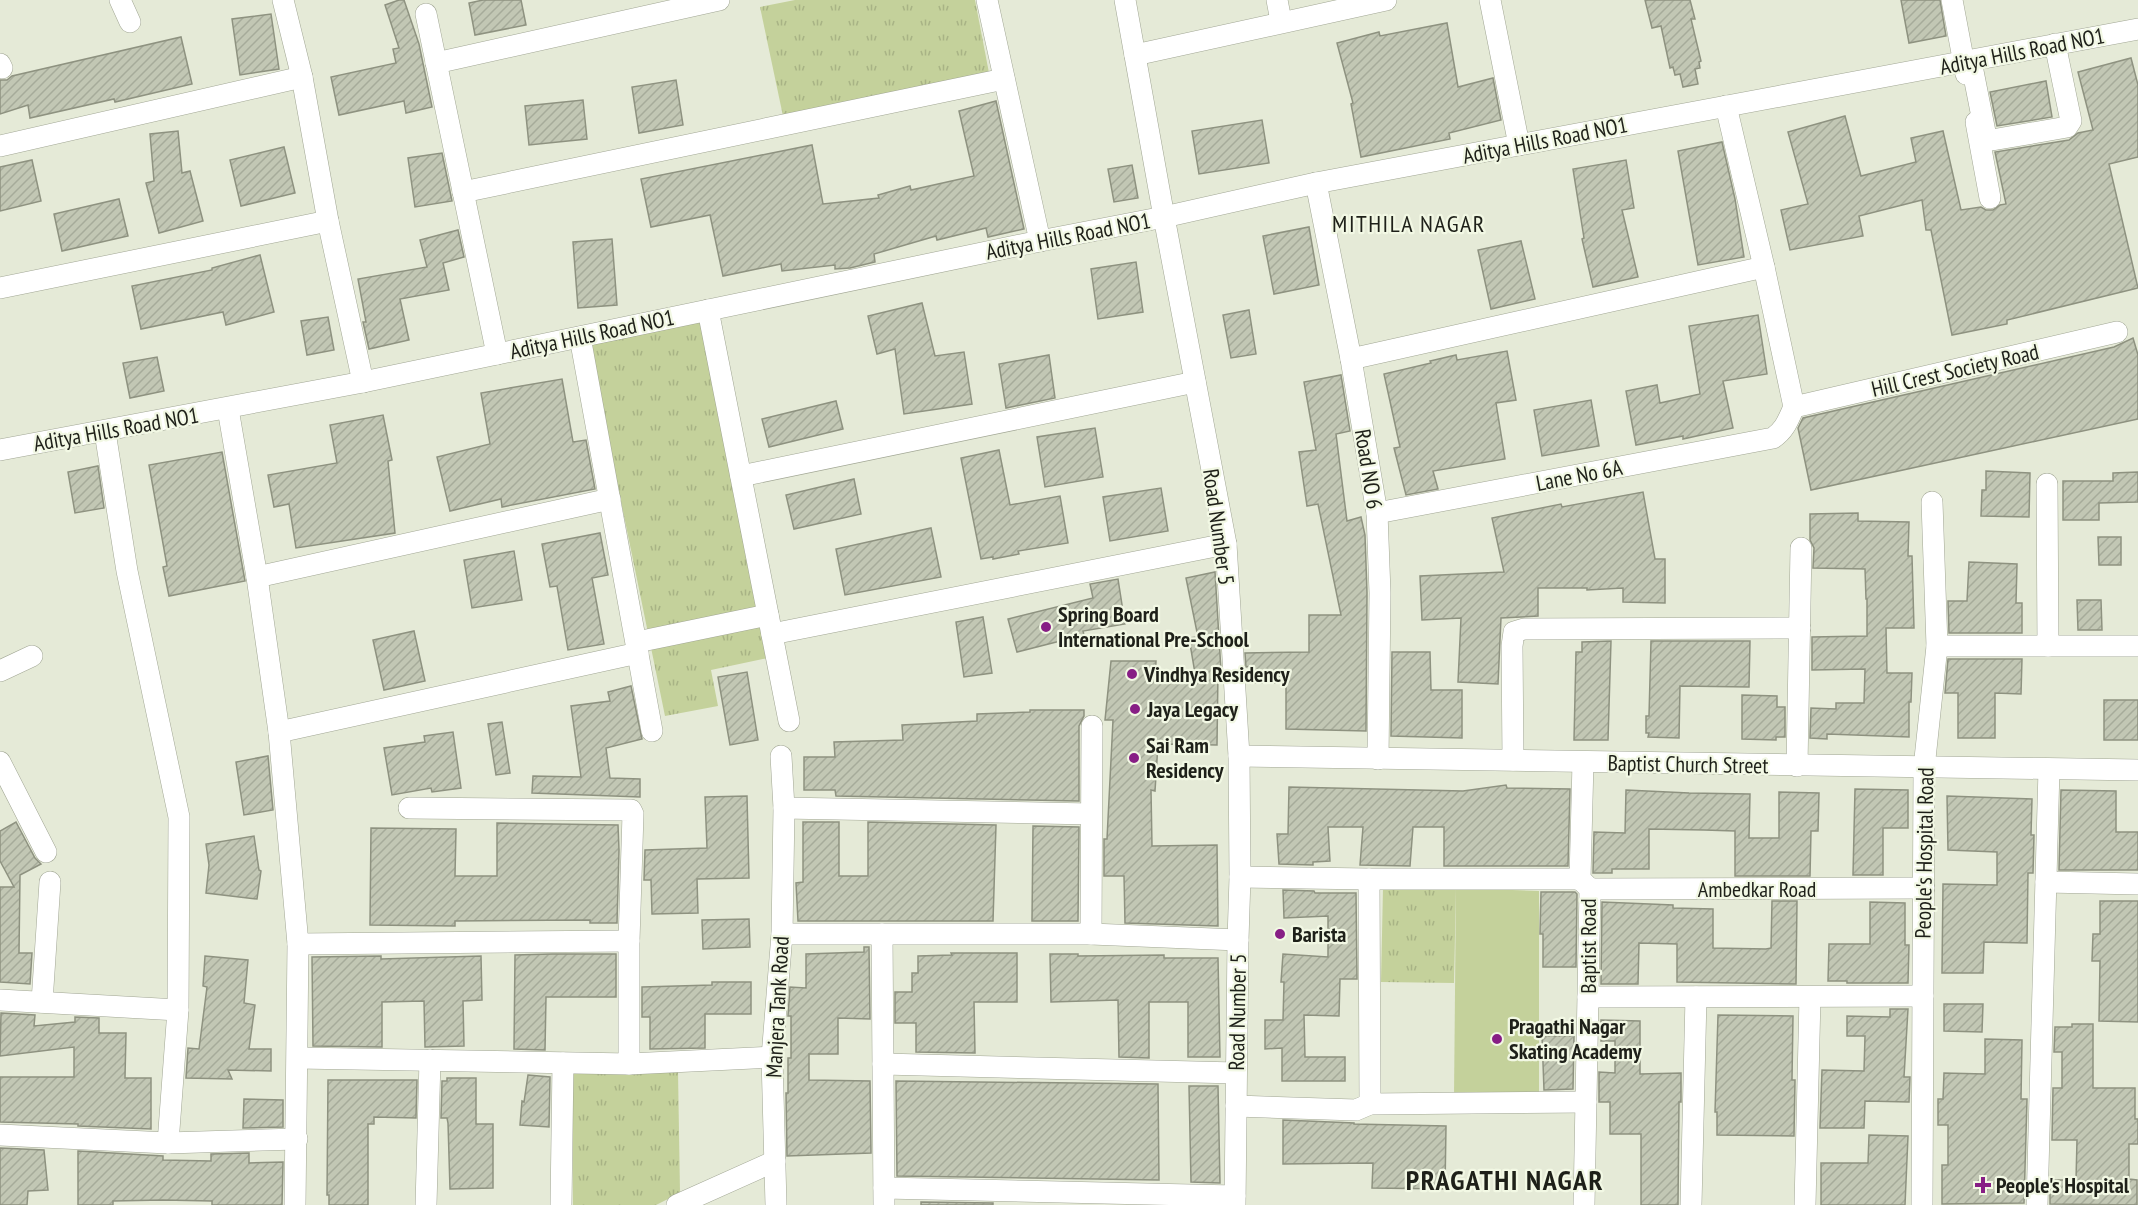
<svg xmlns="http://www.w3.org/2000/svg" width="2138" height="1205" viewBox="0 0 2138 1205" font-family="'PT Sans Narrow',sans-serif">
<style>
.park{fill:url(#park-tufts)}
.pitch{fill:#c4d19b}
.building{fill:url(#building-hatch);stroke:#8e9280;stroke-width:1.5}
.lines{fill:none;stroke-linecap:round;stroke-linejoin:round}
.minor-casing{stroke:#a1a694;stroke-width:22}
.minor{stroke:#fff;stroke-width:21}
.poi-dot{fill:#871e85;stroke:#f2f8e4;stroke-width:2}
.labels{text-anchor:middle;stroke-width:4.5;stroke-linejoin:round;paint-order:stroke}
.street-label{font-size:22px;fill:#1e2019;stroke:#f2f8e4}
.poi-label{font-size:22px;font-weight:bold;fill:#1e2019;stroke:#f2f8e4;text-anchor:start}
.neighbourhood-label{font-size:24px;letter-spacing:1.5px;fill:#1e2019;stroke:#f2f8e4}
.district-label{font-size:28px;font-weight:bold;letter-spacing:1.5px;fill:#1e2019;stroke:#f2f8e4}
</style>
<defs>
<pattern id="park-tufts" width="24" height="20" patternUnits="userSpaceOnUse" patternTransform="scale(1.5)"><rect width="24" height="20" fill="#c4d19b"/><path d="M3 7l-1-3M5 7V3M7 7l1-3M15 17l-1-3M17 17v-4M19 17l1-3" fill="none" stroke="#a8b385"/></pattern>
<pattern id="building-hatch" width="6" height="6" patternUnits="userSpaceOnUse" patternTransform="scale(1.5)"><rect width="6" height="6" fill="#c2c7b4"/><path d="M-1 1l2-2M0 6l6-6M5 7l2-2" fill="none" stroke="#a6ab9a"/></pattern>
</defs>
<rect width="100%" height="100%" fill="#e5ead7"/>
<!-- park -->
<g class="park">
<path d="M795,0H975L989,73L783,116L760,7Z"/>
<path d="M704,321L772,657L711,670L718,706L665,716L589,345Z"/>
<path d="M1383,887L1456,888L1454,983L1381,982Z"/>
<path d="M678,1071L680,1193L656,1205H573V1073Z"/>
</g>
<!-- pitch -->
<path class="pitch" d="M1456,888L1539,891V1095L1454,1097Z"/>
<!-- building -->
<g class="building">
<path d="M399,0H404L419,44L432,107L406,113L404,101L339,115L331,77L396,63L393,49L399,48L385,5Z"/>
<path d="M483,0H521L526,25L475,35L469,3Z"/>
<path d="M1645,0H1690L1695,19H1691L1701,61L1699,62L1700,68L1695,69L1698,84L1683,87L1680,74L1675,75L1673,67L1670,68L1661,26L1652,28Z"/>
<path d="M1901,0H1940L1946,36L1909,43Z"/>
<path d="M271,14L279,69L240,75L232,19Z"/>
<path d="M1447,23L1458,87L1493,78L1501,120L1449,133L1450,139L1361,157L1351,104L1353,103L1337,43L1379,32L1380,36Z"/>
<path d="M181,37L192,84L115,102L114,99L30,118L28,105L0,114V80H7L12,76Z"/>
<path d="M2131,58L2138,85V157L2109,164L2138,288L2007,320V324L1952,335L1931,230H1926L1922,200L1859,216L1863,236L1790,250L1781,210L1808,204L1788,132L1845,116L1861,176L1916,162L1911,138L1943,131L1961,210L1981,207L1986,210H1993L2000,205L2006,204L1995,152L2069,140L2078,133L2093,130L2078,72Z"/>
<path d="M676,80L683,125L639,133L632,87Z"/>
<path d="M2046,81L2052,117L1997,126L1990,92Z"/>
<path d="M583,100L587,139L529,145L525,106Z"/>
<path d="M996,101L1024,229L988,237L986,228L937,240L936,236L874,254L875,262L850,268L835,269V265L782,271L781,264L723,276L710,215L651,227L641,179L812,145L823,204L879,198L878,195L910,186L911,190L974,176L959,111Z"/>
<path d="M1262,120L1269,163L1199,174L1192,131Z"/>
<path d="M178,131L182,173L190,171L203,221L159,233L146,183L154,181L150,134Z"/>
<path d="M1722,142L1735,199L1744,257L1698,265L1678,151Z"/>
<path d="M284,147L295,193L241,206L230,160Z"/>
<path d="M442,153L452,201L415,207L408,158Z"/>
<path d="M32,160L41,201L0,211V167Z"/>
<path d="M1626,160L1634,208L1622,210L1638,277L1593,287L1582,239L1584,238L1573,169Z"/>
<path d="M1132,165L1138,198L1114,202L1108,169Z"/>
<path d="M119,199L128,236L62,251L54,214Z"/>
<path d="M1309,227L1319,285L1274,294L1263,236Z"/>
<path d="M458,230L464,257L443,263L449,290L400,299L409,340L369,349L363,322H366L358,279L427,267L420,240Z"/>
<path d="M612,239L617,305L578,308L573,242Z"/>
<path d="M1521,241L1535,299L1491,309L1478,250Z"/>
<path d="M260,255L274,312L226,325L223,312L141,329L132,286L212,270V268Z"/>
<path d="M1136,262L1143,312L1098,319L1091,269Z"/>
<path d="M922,303L935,356L964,352L972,404L904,414L895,349L877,354L868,316Z"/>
<path d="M1249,310L1256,354L1231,358L1223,315Z"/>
<path d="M1758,315L1767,374L1723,381L1733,428L1683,439V436L1636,445L1626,391L1657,385L1660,403L1700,394L1689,326Z"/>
<path d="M328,317L334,350L307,355L301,321Z"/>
<path d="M2133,338L2138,355V419L1811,490L1798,428L1803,418L2114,347Z"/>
<path d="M1507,351L1516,400L1496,403L1505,459L1433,471L1438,489L1406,495L1394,448L1400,447L1384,374L1431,363L1430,361L1456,355L1457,360Z"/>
<path d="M1049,355L1055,398L1006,408L999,364Z"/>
<path d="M157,357L164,391L130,398L123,363Z"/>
<path d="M1341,375L1350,431L1336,434L1347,521L1361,517L1365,535L1367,593L1366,731L1286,729V683H1250V666L1246,667L1245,653L1309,652V615H1341L1318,504L1307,506L1299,452L1316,450L1304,382Z"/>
<path d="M562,379L573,442L586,440L595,489L502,507L501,499L450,511L437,457L490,444L481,393Z"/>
<path d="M1591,400L1599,446L1542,456L1534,410Z"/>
<path d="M836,401L843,429L769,447L762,419Z"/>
<path d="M383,415L392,460L388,461L395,533L296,548L289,504L274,507L268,475L337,463L330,425Z"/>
<path d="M1095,428L1103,477L1045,487L1037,437Z"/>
<path d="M999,450L1010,505L1060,496L1068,543L1018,551L1019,554L993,559V557L981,559L961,458Z"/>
<path d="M222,452L245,581L169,596L163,567L167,566L149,465Z"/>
<path d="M98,466L104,508L75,513L68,472Z"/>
<path d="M1986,471L2030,473L2029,517L1981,516L1982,490H1986Z"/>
<path d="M2138,472V502L2099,503V520H2063V481H2113V473Z"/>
<path d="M854,479L861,514L794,529L786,495Z"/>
<path d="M1161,488L1168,531L1110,541L1103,497Z"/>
<path d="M1643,492L1655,559H1665V603L1623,602V588L1587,590V588H1538V616L1501,618L1498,684L1458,682L1461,618L1422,620L1420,576L1504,572L1492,518L1561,504L1562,507Z"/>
<path d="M1858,513V521L1909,522L1908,556H1912L1914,628H1886L1887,673H1912L1911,702H1909V737L1827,734V739L1810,738L1811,708L1836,709V703H1864L1865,669L1812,670V637L1867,636V599H1866L1865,569L1813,568L1814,548L1810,540V514Z"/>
<path d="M931,528L941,577L845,595L836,549Z"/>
<path d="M600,533L608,575L592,578L604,644L568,650L557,586L550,587L542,544Z"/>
<path d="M2098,537H2121V565H2099Z"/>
<path d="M514,551L522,600L472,608L464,560Z"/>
<path d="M1969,562L2017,564L2016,603H2022V633H1949L1948,601H1967Z"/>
<path d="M1215,572L1221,671L1218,672L1217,745L1158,744L1155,791L1151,790L1152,846L1217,845L1218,926L1125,923L1124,876H1104V839H1107L1113,720H1105L1111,661H1156L1155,678L1196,679L1189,638L1198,637L1186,578Z"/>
<path d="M1118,579L1125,624L1083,631L1084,635L1017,652L1008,619L1093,598L1090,584Z"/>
<path d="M2077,600H2101L2102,630H2078Z"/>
<path d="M983,617L992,673L964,677L956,622Z"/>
<path d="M414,631L425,681L384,690L373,640Z"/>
<path d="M1611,641L1608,740H1574L1576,652H1582V642Z"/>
<path d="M1651,641H1750L1749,687L1680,686L1679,738L1648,737L1649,733H1646V716H1649Z"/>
<path d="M1392,652H1430L1431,690H1462V738L1391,736Z"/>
<path d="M1948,659H2022L2021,694L1995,693V738H1958V693H1945Z"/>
<path d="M747,672L758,740L730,745L718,677Z"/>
<path d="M631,686L642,739L606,748L610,778L640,779V797L532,793L533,776L581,777L571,706L610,701L608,692Z"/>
<path d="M1742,695L1777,696V707H1785V737H1776V740L1742,739Z"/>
<rect x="2104" y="700" width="34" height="40"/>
<path d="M1030,710H1084V716L1079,726V801L836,796L835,790H804V757H835L834,742L903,740L902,725L977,721V714L1030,712Z"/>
<path d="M502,722L510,773L496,775L488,724Z"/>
<path d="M453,732L461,788L432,792L431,788L392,795L384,748L425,742L424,736Z"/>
<path d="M268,756L273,810L244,815L236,762Z"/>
<path d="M1506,785L1507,788L1570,789L1568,866H1444V827H1413L1410,866L1360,865L1363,827H1328L1330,861L1313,862V865L1279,864L1277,834H1288L1289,787L1463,791Z"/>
<path d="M1855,789L1908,790V828H1883V875H1853Z"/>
<path d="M1626,790L1689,793L1750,794L1749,838H1779V792L1819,793L1818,831H1811L1810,876H1735V831L1704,830L1649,829V869H1612V873H1593L1594,832L1625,833Z"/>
<path d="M2061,790L2116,791V832H2138V870H2059Z"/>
<path d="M747,796L749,878L697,879L698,913L652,914L651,880H644L645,850L707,848L705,797Z"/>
<path d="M1947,796L2032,799L2031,835H2034L2033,873H2028L2027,943L1984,942L1983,973H1942L1943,884L1997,885V852L1948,850Z"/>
<path d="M16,822L35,858L41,864L20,875L19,953H32L30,984L0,982V887H14L0,861V831Z"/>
<path d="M803,822H839V876H868V822L996,825L993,921H798L796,883L803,882Z"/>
<path d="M497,823L618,825L619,850L617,923H590V920L455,921V926L370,925L371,828L456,829L455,876H497Z"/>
<path d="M1033,826L1079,827L1078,921H1032Z"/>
<path d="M254,836L259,870L261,871L257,899L206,893L209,865L206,844Z"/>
<path d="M1283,890L1314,891L1315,893H1356L1357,979H1340L1339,1016L1304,1015L1305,1057H1345V1081H1282V1048L1265,1049V1020H1283L1284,982H1281L1283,954L1328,957V916L1284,918Z"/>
<path d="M1541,892H1575L1577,894L1576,967H1543V934H1540Z"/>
<path d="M1772,901H1797L1796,984L1677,982V944L1639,943L1638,984H1601L1602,902L1673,905V908L1713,909V948L1766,949L1771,948Z"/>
<path d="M2100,901H2138V1022L2099,1021L2100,961H2092L2093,934H2100Z"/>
<path d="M1870,902L1905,903V945H1909L1908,983H1847V981H1828L1829,944H1870Z"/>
<path d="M749,919L750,947L703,949L702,920Z"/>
<path d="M864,947H869L870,1019L838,1018V1054H809V1080L870,1081L871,1153L787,1156L786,1093H788V1058H791V1016H788L790,987L806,988V954L864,952Z"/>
<path d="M951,953H1017V1002H974L975,1053L916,1052V1023H895V992H912V973H918V956L952,955Z"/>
<path d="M552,954H616V997H546L545,1050L514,1049L515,955Z"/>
<path d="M1050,954H1078V956L1164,955V958H1218L1220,1057H1188V1002H1149V1058L1119,1057L1118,1000L1051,1002Z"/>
<path d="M205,956L248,960L244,1003L255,1005L249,1049H271V1071L228,1070L232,1079L186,1078L188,1048L199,1049L207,987L203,986Z"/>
<path d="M381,956V959L481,956L482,1000L463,1001L464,1046L425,1047L424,1001L382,1002V1047L313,1046L312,957Z"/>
<path d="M712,982H751V1014H705V1048L650,1049V1017H642V987L712,985Z"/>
<path d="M1944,1004H1983L1982,1032L1944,1031Z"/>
<path d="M1890,1009H1908L1904,1077H1910L1909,1102L1865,1101L1864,1128H1820L1822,1070L1864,1071L1865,1036H1847V1016L1890,1017Z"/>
<path d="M1,1013L35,1015L34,1026L75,1022V1017L99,1018V1033H126L125,1078H151V1129L78,1126V1124L0,1122V1077H74V1047L0,1056Z"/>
<path d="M1718,1015L1793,1016L1792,1080H1795L1794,1136L1717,1135V1112H1715Z"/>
<path d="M1601,1020L1640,1021V1074L1681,1073V1102H1679L1678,1205H1641V1134H1610V1102H1599V1072L1615,1073V1041H1601Z"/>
<path d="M2072,1024H2093V1088H2135V1119H2138V1144H2129V1179L2137,1180V1205L2050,1204V1180H2076L2077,1140H2052L2053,1088H2062V1052H2054L2055,1027H2072Z"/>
<path d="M1542,1036H1574L1573,1089L1544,1090Z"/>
<path d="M1985,1039L2022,1040L2021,1099H2027L2024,1203L1942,1204V1165H1948V1125H1938V1099H1943L1944,1073L1985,1074Z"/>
<path d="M528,1075L550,1077L549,1127L520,1125L522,1101L524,1102Z"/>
<path d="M447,1078H476V1124H493V1188L450,1189L448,1123L447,1118H441L442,1081H447Z"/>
<path d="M328,1080H417L416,1118L374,1117V1124H368V1205H329V1195H327Z"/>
<path d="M896,1081L1158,1084L1159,1180L897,1176Z"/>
<path d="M1189,1086H1218L1220,1183L1191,1182Z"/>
<path d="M244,1099L283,1100V1127L243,1128Z"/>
<path d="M1283,1120L1354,1123V1124L1446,1126L1445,1189L1372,1188L1373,1163L1283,1164Z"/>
<path d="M1869,1135L1908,1136L1905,1205H1821V1163H1868Z"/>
<path d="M0,1148L44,1150L48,1190L28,1191L27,1205H0Z"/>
<path d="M78,1151L163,1156V1160L211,1161V1154L249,1153V1163L283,1162L282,1205H212V1201L163,1200L113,1201V1205H78Z"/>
<path d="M921,1202L993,1203V1205H921Z"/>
</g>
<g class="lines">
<!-- minor casing -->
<g class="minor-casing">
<g id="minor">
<path d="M120,0L130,22"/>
<path d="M283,0L302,77L328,221L363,382"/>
<path d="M987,0L1040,241"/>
<path d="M1125,0L1164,217L1226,544L1239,756L1240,877L1238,940L1235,1205"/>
<path d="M1277,0L1281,21"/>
<path d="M1490,0L1519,145"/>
<path d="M1952,0L1966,74"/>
<path d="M426,14L497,354"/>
<path d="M1135,55L1386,0"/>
<path d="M1971,61L1986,137L1992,140L2067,127L2071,121L2055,44"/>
<path d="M436,63L719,0"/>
<path d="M0,64L2,68"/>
<path d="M1976,122L1990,198"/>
<path d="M0,146L302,77"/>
<path d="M1316,183L1351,359L1377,513L1380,593L1378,759"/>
<path d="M463,192L1004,79"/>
<path d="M0,288L328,221"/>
<path d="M708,310L789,721"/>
<path d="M580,337L652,731"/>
<path d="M1351,359L1764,267"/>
<path d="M1794,407L2117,332"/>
<path d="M228,409L257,577L279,732L298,944L295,1205"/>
<path d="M105,432L127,571L179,817L178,1010L168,1143"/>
<path d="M0,450L363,382L1040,241L1164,217L1316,183L2138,29"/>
<path d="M741,476L1195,382"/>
<path d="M2047,484L2048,646"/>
<path d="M1377,513L1773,438C1785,430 1788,420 1794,407L1764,267L1726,106"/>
<path d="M257,577L610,499"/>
<path d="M772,634L1226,544"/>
<path d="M637,642L768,615"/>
<path d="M1937,646H2138"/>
<path d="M0,671L32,656"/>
<path d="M279,732L638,653"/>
<path d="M1239,756L2138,770"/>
<path d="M1513,760L1512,646L1514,632L1524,629L1800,628"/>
<path d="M0,762L46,852"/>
<path d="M1583,762L1580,879L1590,889L1584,1205"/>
<path d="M1797,766L1801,548"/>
<path d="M409,808L631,810L633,814L629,941V1064"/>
<path d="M784,808L1091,814"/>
<path d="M1240,877L1369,879"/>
<path d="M2046,882L2138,884"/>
<path d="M1590,889L1924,888"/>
<path d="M782,934H1091L1238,940"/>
<path d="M882,934L884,1205"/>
<path d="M1091,934L1092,726"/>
<path d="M298,944L629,941"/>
<path d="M1588,997L1923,996"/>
<path d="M0,1000L178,1010"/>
<path d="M42,1002L50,882"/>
<path d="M298,1058L629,1064L772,1057"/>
<path d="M883,1064L1236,1073"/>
<path d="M1370,1104L1369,879H1580"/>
<path d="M1236,1106L1356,1110L1370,1104L1586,1102"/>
<path d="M0,1135L168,1143L297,1139"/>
<path d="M884,1188L1235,1196"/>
<path d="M426,1205L430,1060"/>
<path d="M561,1205L563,1063"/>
<path d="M677,1205L775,1161"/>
<path d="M776,1205L772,1057L782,934L784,808L781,756"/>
<path d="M1691,1205L1696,997"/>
<path d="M1805,1205L1810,997"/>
<path d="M1922,1205L1924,768L1937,646L1932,502"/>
<path d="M2037,1205L2049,769"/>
</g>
</g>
<!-- minor -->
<use href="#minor" class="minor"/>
</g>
<!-- markers -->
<g class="poi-dot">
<circle cx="1046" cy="627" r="6"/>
<circle cx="1132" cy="674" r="6"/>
<circle cx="1135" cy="709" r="6"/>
<circle cx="1134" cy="758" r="6"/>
<circle cx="1280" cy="934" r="6"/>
<circle cx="1497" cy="1039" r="6"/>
<path d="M1980 1176h6v6h6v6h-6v6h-6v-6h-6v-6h6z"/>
</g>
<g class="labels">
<!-- street labels -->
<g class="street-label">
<text transform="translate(2022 51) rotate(-11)" y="8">Aditya Hills Road NO1</text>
<text transform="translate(1545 140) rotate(-11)" y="8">Aditya Hills Road NO1</text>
<text transform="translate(1068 236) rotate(-11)" y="8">Aditya Hills Road NO1</text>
<text transform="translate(592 334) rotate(-12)" y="8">Aditya Hills Road NO1</text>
<text transform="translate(1955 370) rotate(-13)" y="8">Hill Crest Society Road</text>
<text transform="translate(116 429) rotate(-10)" y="8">Aditya Hills Road NO1</text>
<text transform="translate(1369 469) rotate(81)" y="8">Road NO 6</text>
<text transform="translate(1579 475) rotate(-11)" y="8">Lane No 6A</text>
<text transform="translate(1219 527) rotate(82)" y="8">Road Number 5</text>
<text transform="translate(1688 764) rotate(1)" y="8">Baptist Church Street</text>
<text transform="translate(1924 853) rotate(-89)" y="8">People's Hospital Road</text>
<text x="1757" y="897">Ambedkar Road</text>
<text transform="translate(1588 946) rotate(-90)" y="8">Baptist Road</text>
<text transform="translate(777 1007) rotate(-87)" y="8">Manjera Tank Road</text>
<text transform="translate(1237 1012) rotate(-89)" y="8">Road Number 5</text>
</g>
<!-- poi labels -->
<g class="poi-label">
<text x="1058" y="622">Spring Board<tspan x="1058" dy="25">International Pre-School</tspan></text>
<text x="1144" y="682">Vindhya Residency</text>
<text x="1147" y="717">Jaya Legacy</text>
<text x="1146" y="753">Sai Ram<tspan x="1146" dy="25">Residency</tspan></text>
<text x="1292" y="942">Barista</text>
<text x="1509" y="1034">Pragathi Nagar<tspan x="1509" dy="25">Skating Academy</tspan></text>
<text x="1996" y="1193">People's Hospital</text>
</g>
<!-- neighbourhood labels -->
<g class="neighbourhood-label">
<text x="1409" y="232">MITHILA NAGAR</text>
</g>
<!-- district labels -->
<g class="district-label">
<text x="1505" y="1190">PRAGATHI NAGAR</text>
</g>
</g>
</svg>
